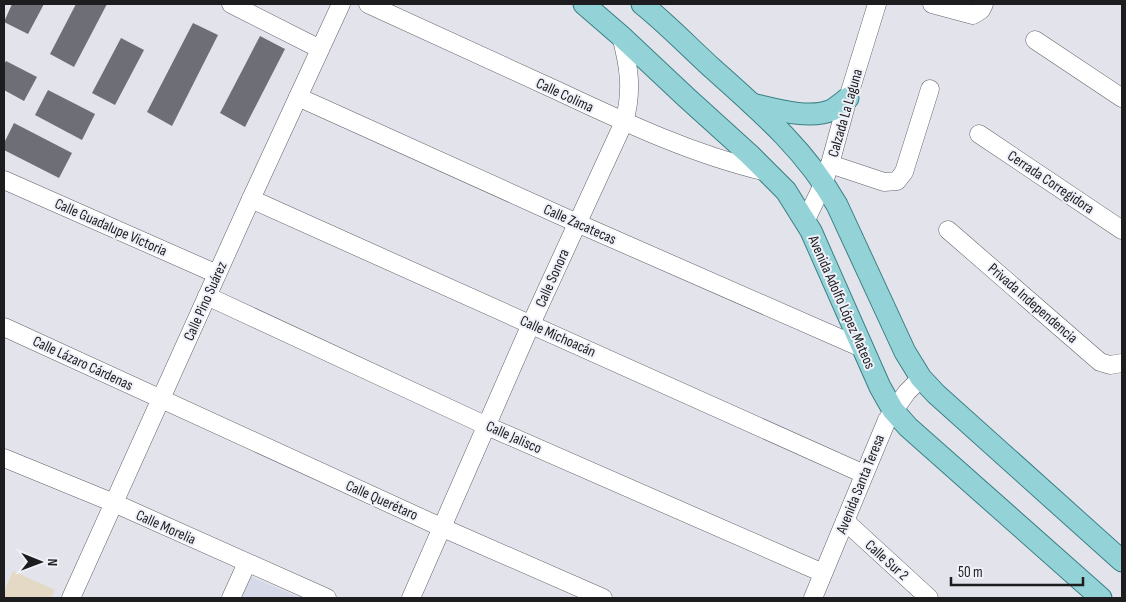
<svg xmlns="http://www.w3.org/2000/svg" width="1126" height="602" viewBox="0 0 1126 602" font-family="'Sofia Sans Condensed',sans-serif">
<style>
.built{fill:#d6d9e8}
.education{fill:#e4d9c4}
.building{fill:#6e6f76}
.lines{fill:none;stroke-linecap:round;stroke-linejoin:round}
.minor-casing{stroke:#616269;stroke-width:19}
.major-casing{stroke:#3b8085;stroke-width:23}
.minor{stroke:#fff;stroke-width:18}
.major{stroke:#93d3d7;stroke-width:21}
.labels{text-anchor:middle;stroke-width:4;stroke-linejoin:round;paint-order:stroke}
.street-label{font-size:15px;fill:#1d1d20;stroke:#eff1f9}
</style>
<rect width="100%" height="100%" fill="#e2e3eb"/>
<!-- built -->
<path class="built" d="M244,574L301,598H234Z"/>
<!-- education -->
<path class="education" d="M13,571L55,590L51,598H4V592Z"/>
<!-- building -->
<g class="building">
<path d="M12,4H44L28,34L4,22Z"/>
<path d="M76,4H107L74,67L50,54Z"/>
<path d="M193,23L218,35L172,126L147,112Z"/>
<path d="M260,36L285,49L245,127L220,113Z"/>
<path d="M121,38L144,50L115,105L92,93Z"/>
<path d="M6,61L37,77L24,101L4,90V65Z"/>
<path d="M48,90L95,114L82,140L35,115Z"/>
<path d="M14,123L72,153L59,178L4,150V143Z"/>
</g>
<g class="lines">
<!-- minor casing -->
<g class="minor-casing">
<g id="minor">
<path d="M231,4L320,49"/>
<path d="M368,4C432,33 495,62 558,91C626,123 694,155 767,172"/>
<path d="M932,4L973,15L981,10L984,4"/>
<path d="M1035,40L1122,98"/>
<path d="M298,97L577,223L862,348"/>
<path d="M979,134L1122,230"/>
<path d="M830,164L884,182L897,181L904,172L930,89"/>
<path d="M4,180L217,274"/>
<path d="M251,199L864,474"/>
<path d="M806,220L824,182L830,164L848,98L877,4"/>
<path d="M948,230L1100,362L1110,365L1122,363"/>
<path d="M207,296L487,426L823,573"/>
<path d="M4,327L443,528L603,598"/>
<path d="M4,458L114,503L327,598"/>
<path d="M845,521L929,598"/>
<path d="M71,598L251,199L341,4"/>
<path d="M231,598L247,563"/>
<path d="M411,598L531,324L624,122C633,91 629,66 621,36"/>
<path d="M813,598L887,420L907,392L921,378"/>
</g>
</g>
<!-- major casing -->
<g class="major-casing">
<g id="major">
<path d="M584,4L621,36L687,98L750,155L786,191L811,231L880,387L893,410L908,427L1101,598"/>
<path d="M642,4C666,23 689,47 712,68C759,110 805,149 837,205L905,352L921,378L936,394L1122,561"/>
<path d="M752,104C774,109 810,120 832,110C837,107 843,102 848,98"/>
</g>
</g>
<!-- minor -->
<use href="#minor" class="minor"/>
<!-- major -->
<use href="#major" class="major"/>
</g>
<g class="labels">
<!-- street labels -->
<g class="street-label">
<text transform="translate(565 95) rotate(25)" y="5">Calle Colima</text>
<text transform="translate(845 113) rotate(-74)" y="5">Calzada La Laguna</text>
<text transform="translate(1051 182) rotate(34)" y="5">Cerrada Corregidora</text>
<text transform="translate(580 224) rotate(24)" y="5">Calle Zacatecas</text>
<text transform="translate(111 227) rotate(24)" y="5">Calle Guadalupe Victoria</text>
<text transform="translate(552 278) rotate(-66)" y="5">Calle Sonora</text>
<text transform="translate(205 301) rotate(-66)" y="5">Calle Pino Suárez</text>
<text transform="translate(842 302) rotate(66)" y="5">Avenida Adolfo López Mateos</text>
<text transform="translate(1033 303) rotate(41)" y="5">Privada Independencia</text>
<text transform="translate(558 336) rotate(24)" y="5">Calle Michoacán</text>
<text transform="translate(83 363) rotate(25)" y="5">Calle Lázaro Cárdenas</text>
<text transform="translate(514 437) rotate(24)" y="5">Calle Jalisco</text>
<text transform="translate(860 484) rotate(-68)" y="5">Avenida Santa Teresa</text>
<text transform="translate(382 500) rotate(24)" y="5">Calle Querétaro</text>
<text transform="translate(166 527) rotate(24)" y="5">Calle Morelia</text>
<text transform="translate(887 560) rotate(42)" y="5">Calle Sur 2</text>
</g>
</g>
<!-- border -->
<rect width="1126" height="602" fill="none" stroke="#1d1d20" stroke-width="10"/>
<!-- north arrow -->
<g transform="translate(40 562) rotate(91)" stroke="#eff1f9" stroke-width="4" paint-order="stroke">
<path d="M0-4L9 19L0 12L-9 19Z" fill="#1d1d20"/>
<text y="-8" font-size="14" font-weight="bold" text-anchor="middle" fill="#1d1d20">N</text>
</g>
<!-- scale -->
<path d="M951 577v8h132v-8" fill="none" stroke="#1d1d20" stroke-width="2.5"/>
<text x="958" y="577" font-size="15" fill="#1d1d20" stroke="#eff1f9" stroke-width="4" paint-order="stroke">50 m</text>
</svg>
